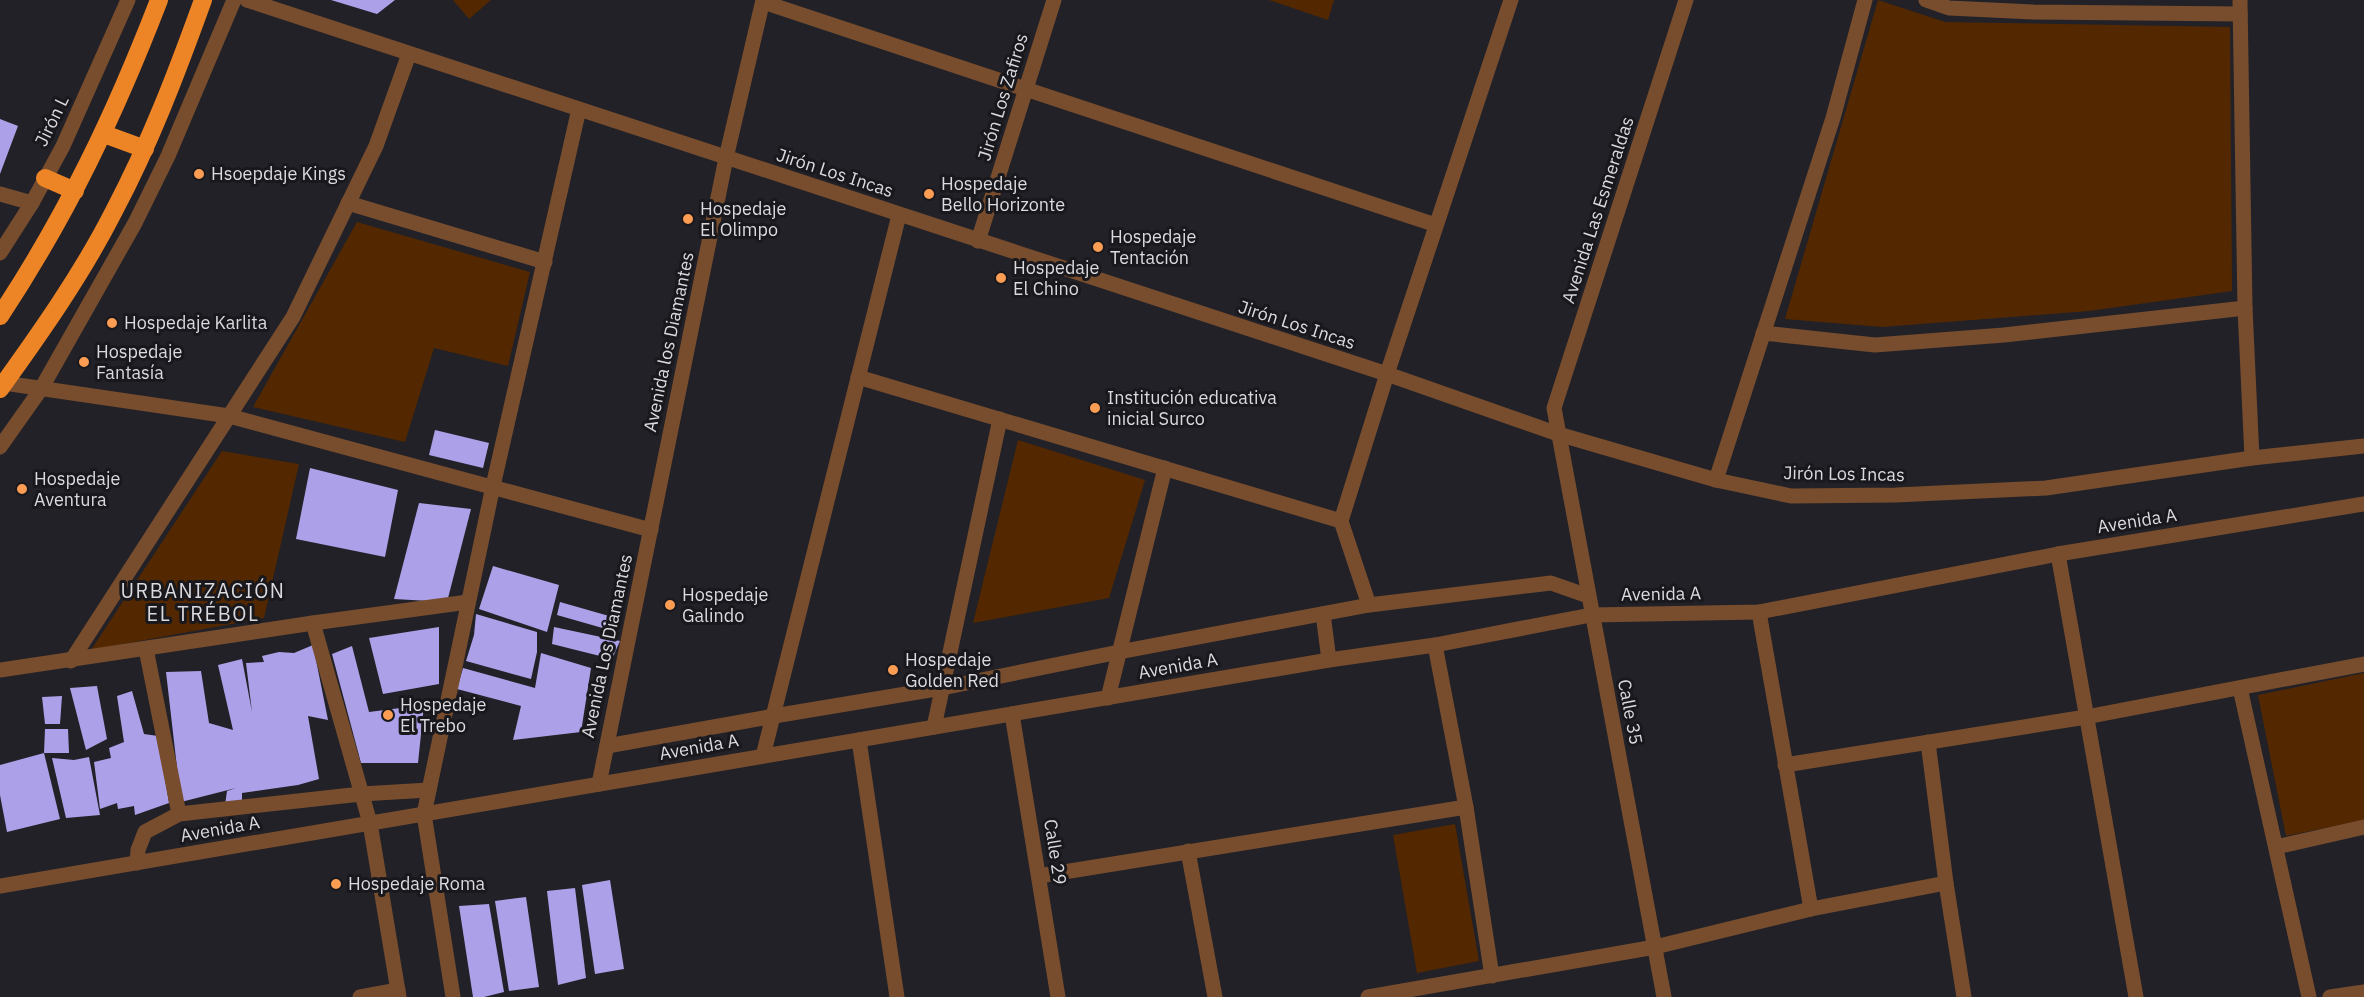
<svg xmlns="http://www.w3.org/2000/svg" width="2364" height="997" viewBox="0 0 2364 997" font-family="'IBM Plex Sans',sans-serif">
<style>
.green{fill:#532800}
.building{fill:#aca1e8}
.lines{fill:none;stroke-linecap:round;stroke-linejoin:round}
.minor{stroke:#774d2e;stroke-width:15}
.highway{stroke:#ed8426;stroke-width:18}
.poi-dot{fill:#fc9d53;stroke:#18181d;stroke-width:2}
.labels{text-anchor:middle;stroke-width:6;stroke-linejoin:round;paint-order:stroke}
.street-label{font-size:18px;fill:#dbdade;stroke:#18181d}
.poi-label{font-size:18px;fill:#dbdade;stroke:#18181d;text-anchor:start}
.neighbourhood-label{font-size:20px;letter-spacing:1.5px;fill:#dbdade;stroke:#18181d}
</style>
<rect width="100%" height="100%" fill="#222127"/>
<!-- green -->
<g class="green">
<path d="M453,0H491L469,19Z"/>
<path d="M1269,0H1334L1328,20Z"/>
<path d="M1878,0L1945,22L2230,27L2232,291L2089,311L1882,327L1785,319Z"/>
<path d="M357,222L530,272L508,366L434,348L405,442L253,407Z"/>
<path d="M1018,440L1145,480L1109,598L973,623Z"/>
<path d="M222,451L299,464L264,618L91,650Z"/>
<path d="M2364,673V820L2286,836L2258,695Z"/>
<path d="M1455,824L1479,961L1417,973L1393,835Z"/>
</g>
<!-- building -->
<g class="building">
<path d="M331,0H395L377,14Z"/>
<path d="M0,119L18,126L0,174Z"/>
<path d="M435,430L489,443L483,468L429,455Z"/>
<path d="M310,468L398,490L385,557L296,539Z"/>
<path d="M419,503L471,509L447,602L394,599Z"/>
<path d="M493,566L559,585L547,632L479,609Z"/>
<path d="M560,602L609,616L606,629L557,615Z"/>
<path d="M476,614L537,632V652L531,679L466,661L474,635Z"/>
<path d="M439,627V684L383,694L369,638Z"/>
<path d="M554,627L620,641L612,659L552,644Z"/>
<path d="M313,645L328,720L308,716L319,779L298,785L242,793V803L225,805L227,791L236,788L181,802L166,672L201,671L209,723L233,730L218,665L242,659L252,712L246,663L264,662L262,656L279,652L294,653Z"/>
<path d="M352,646L369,712L424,705L418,763H361L332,654Z"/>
<path d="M541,653L591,668L581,732L513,740L521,706L457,689L463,668L535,688Z"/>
<path d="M97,686L107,739L86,750L70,688Z"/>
<path d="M132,691L144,734L158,736L169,803L135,815L134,806L118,809L117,803L100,809L94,762L111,758L109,748L124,742L117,696Z"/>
<path d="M62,696L60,724H45L42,697Z"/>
<path d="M45,729H68L69,753H44Z"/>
<path d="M44,753L60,819L7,832L0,795V765Z"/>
<path d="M89,757L100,815L66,818L52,758L74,760Z"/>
<path d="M610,880L624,969L595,974L582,885Z"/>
<path d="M575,888L586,978L558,985L547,891Z"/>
<path d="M526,897L539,987L509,991L495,901Z"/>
<path d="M489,904L504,992L484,997H473L459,906Z"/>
</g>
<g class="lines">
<!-- minor -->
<g class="minor">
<path d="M247,0L1387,374L1558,434L1716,480L1791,496L1896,495L2046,488L2252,458L2364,446"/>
<path d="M1926,0L1949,8L2033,12L2240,14"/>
<path d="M2240,0L2245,308L2252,458"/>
<path d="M763,2L1436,225"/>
<path d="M0,194L32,203"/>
<path d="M348,203L545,262"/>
<path d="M978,241L1054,0"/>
<path d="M0,253L32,203L63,146L128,0"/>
<path d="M1763,333L1875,345L2004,335L2245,308"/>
<path d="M858,377L1341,521"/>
<path d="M4,383L229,416L651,530"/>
<path d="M0,447L41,389L135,223L168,156L234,0"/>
<path d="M1716,480L1833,118L1865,0"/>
<path d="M2058,554L2136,997"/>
<path d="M1369,605L1341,521L1387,374L1511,0"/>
<path d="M1759,612L1811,909"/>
<path d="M1323,614L1329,660"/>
<path d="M313,623L370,823L399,997"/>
<path d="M1435,645L1466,807L1492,976"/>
<path d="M146,649L179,814"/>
<path d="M71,661L293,317L376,146L409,54"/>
<path d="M0,670L313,623L468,602"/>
<path d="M2240,688L2309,997"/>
<path d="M1108,698L1165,468"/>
<path d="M1012,714L1058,997"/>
<path d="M934,727L1000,419"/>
<path d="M859,740L897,997"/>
<path d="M1928,742L1946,883L1964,997"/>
<path d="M607,746L774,716L942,688L1119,652L1369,605L1551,583L1588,596"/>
<path d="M763,756L899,215"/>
<path d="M1785,765L2086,717L2364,664"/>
<path d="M599,784L726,158L763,0"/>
<path d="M2276,847L2364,827"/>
<path d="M1188,851L1215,997"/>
<path d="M137,863L138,850L145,832L179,814L361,794L429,790"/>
<path d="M1039,876L1466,807"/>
<path d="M0,886L1329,660L1435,645L1591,615L1759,612L2058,554L2364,504"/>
<path d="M360,997L398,990"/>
<path d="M453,997L424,814L493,486L579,109"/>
<path d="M1368,997L1655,947L1811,909L1946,883"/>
<path d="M1664,997L1554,408L1686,0"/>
<path d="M2330,997L2364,992"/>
</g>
<!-- highway -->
<g class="highway">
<path d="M104,134L145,149"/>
<path d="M45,178L75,191"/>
<path d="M0,316C68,213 115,114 159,0"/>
<path d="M0,389C41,332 82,274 114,211C150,143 177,72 203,0"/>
</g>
</g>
<!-- markers -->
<g class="poi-dot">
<circle cx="199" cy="174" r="6"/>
<circle cx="929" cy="194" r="6"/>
<circle cx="688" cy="219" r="6"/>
<circle cx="1098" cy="247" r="6"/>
<circle cx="1001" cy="278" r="6"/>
<circle cx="112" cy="323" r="6"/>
<circle cx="84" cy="362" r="6"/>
<circle cx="1095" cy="408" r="6"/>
<circle cx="22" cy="489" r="6"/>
<circle cx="670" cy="605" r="6"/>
<circle cx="893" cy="670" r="6"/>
<circle cx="388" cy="715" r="6"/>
<circle cx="336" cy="884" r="6"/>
</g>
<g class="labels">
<!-- street labels -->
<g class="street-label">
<text transform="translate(1003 97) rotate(-73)" y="6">Jirón Los Zafiros</text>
<text transform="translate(52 121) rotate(-64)" y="6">Jirón L</text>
<text transform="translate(835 173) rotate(18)" y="6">Jirón Los Incas</text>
<text transform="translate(1598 210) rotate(-72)" y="6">Avenida Las Esmeraldas</text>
<text transform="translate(1297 325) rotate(18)" y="6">Jirón Los Incas</text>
<text transform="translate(669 342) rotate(-78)" y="6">Avenida los Diamantes</text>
<text transform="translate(1844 474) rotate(1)" y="6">Jirón Los Incas</text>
<text transform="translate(2137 521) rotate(-9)" y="6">Avenida A</text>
<text transform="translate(1661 594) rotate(-1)" y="6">Avenida A</text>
<text transform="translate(607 646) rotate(-78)" y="6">Avenida Los Diamantes</text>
<text transform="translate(1178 666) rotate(-10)" y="6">Avenida A</text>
<text transform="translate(1630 712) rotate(79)" y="6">Calle 35</text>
<text transform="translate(699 747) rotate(-10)" y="6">Avenida A</text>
<text transform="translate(220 829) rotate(-10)" y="6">Avenida A</text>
<text transform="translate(1055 852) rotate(81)" y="6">Calle 29</text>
</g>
<!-- poi labels -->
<g class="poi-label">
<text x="211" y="180">Hsoepdaje Kings</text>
<text x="941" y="190">Hospedaje<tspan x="941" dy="21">Bello Horizonte</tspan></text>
<text x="700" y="215">Hospedaje<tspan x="700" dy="21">El Olimpo</tspan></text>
<text x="1110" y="243">Hospedaje<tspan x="1110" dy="21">Tentación</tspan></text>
<text x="1013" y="274">Hospedaje<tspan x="1013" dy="21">El Chino</tspan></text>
<text x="124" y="329">Hospedaje Karlita</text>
<text x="96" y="358">Hospedaje<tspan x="96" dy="21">Fantasía</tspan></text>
<text x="1107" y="404">Institución educativa<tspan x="1107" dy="21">inicial Surco</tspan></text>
<text x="34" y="485">Hospedaje<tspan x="34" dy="21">Aventura</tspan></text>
<text x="682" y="601">Hospedaje<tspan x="682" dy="21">Galindo</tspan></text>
<text x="905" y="666">Hospedaje<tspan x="905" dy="21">Golden Red</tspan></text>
<text x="400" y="711">Hospedaje<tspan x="400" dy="21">El Trebo</tspan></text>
<text x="348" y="890">Hospedaje Roma</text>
</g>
<!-- neighbourhood labels -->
<g class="neighbourhood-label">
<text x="203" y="598">URBANIZACIÓN<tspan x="203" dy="23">EL TRÉBOL</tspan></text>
</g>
</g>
</svg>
